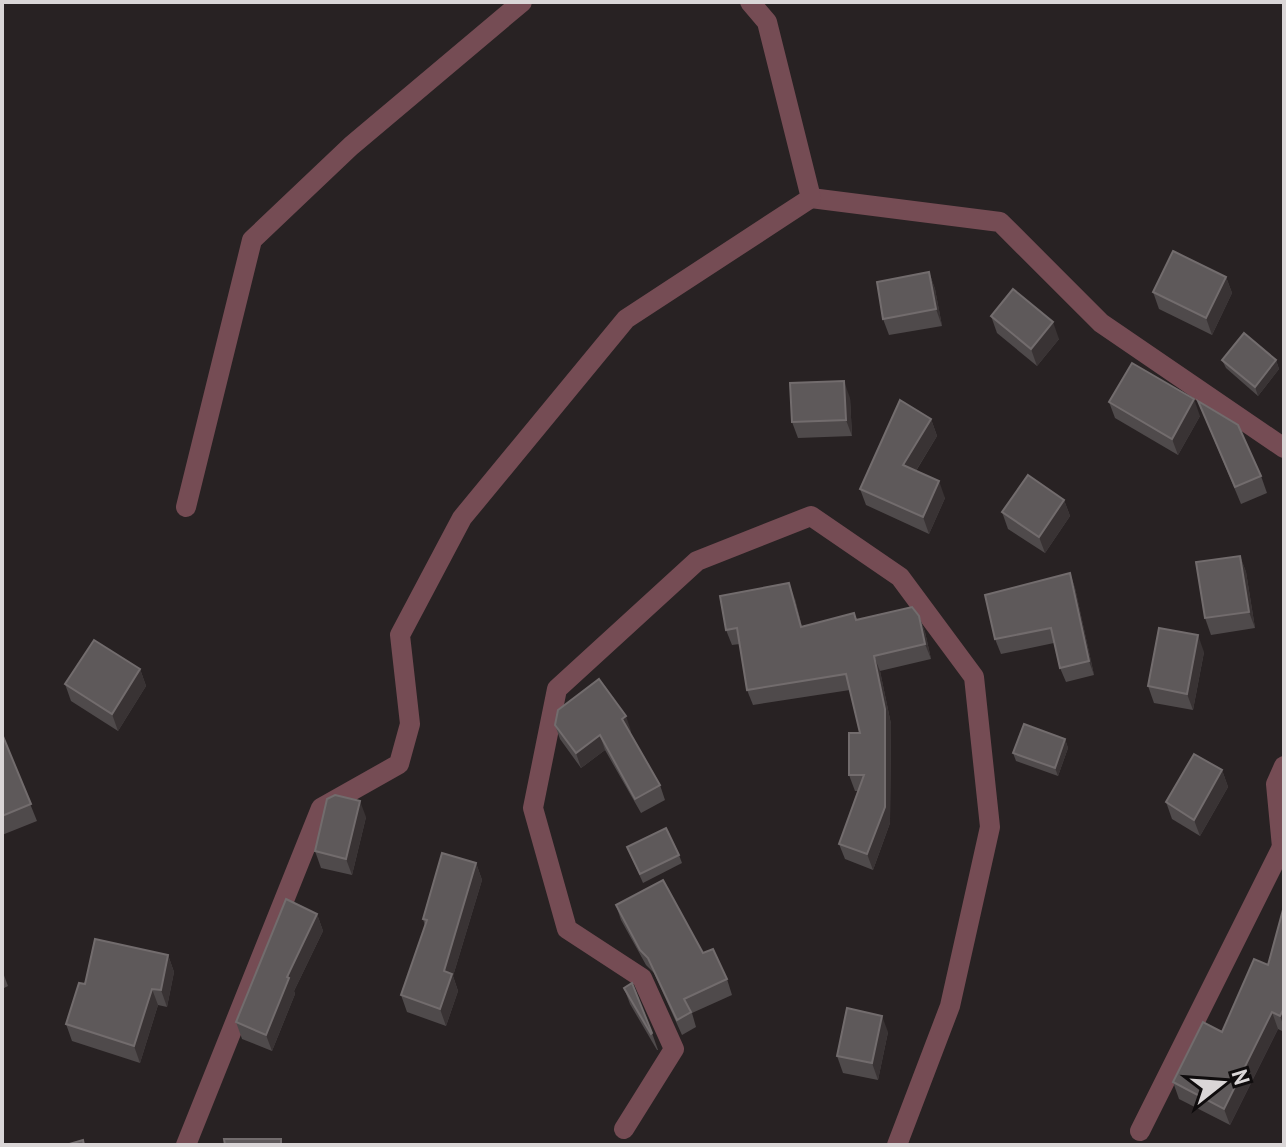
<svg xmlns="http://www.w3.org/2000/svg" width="1286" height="1147" viewBox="0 0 1286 1147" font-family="'PT Sans',sans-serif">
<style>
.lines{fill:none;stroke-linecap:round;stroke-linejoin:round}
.minor{stroke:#754c54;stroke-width:20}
.wall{fill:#4f4a4b}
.shaded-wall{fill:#393334}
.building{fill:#5e595a;stroke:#726c6d;stroke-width:2}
</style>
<rect width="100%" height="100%" fill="#282223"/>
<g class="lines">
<!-- minor -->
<g class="minor">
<path d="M811,198L1000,222L1101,323L1284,448"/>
<path d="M186,507L252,240L351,146L522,2"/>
<path d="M1284,766L1276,784L1282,847L1284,848"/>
<path d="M624,1129L674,1049L642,978L567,929L533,808L557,689L697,561L811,516L900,577L974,677L990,827L950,1006L897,1145"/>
<path d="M1140,1131L1282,847"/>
<path d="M186,1145L321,808L399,764L410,724L400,635L462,518L626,319L811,198L767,22L750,2"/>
</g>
</g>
<!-- wall -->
<g class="wall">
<path d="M929,272L935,289L942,326L889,335L883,319Z"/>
<path d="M1226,277L1232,293L1212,335L1159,309L1153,292Z"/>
<path d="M991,316L1059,339L1037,366L997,333Z"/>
<path d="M1222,360H1276L1279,369L1258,396L1226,368Z"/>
<path d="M850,398L852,436L798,438L792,422Z"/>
<path d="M1198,401L1261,476L1267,493L1241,504Z"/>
<path d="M1109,402L1200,416L1178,455L1115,418Z"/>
<path d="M931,419L937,436L916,471L945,498L929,534L866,505L860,489Z"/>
<path d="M1064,500L1070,516L1045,553L1008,529L1002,512Z"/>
<path d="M1240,556L1246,572L1255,628L1211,635L1205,618Z"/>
<path d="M1070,573L1075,588L1094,675L1066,682L1060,668L1054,643L1001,654L995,639Z"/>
<path d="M795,599L802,627L857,620L919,616L925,632L931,659L880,671L891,724L890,823L873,870L845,859L839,844L858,791H855L849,775L860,733L850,690L753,705L747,690L740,644L732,645L726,630Z"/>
<path d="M1204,652L1193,710L1154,703L1148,686Z"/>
<path d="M140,669L146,686L118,731L71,701L65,684Z"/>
<path d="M555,725L631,731L630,732L660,785L665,800L641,813L605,750L581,768L560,739Z"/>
<path d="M2,734L37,821L2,835Z"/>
<path d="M1065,739L1068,748L1058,776L1016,761L1013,753Z"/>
<path d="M1222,770L1228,787L1200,836L1172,819L1166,802Z"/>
<path d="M366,817L352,875L321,868L315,851Z"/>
<path d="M627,847L679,855L682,863L643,883Z"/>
<path d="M476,863L482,880L453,976L458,991L446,1026L407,1012L401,995L425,926L423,919Z"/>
<path d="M616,905L703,953L727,979L732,995L692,1013L696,1027L682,1035L654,973L646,965L621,920Z"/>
<path d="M1284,906V1032L1278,1029L1230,1125L1179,1099L1173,1082L1222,1032L1268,965Z"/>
<path d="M317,914L323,931L294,991L295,994L272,1051L242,1039L236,1022Z"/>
<path d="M168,955L174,972L167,1007L158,1005L140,1063L72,1041L66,1024L85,984Z"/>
<path d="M2,970L8,986L2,989Z"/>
<path d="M624,988L652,1033L658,1050H657L630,1004Z"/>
<path d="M888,1032L878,1080L843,1073L837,1056Z"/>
</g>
<!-- shaded-wall -->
<g class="shaded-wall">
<path d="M929,272L935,289L942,326L936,309Z"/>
<path d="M1226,277L1232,293L1212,335L1206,318Z"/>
<path d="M1053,322L1059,339L1037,366L1031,349Z"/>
<path d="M1276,360L1279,369L1258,396L1255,387Z"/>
<path d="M844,381L850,398L852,436L846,420Z"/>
<path d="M1194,399L1200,416L1178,455L1172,439Z"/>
<path d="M931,419L937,436L909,482L903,465Z"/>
<path d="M939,481L945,498L929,534L923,517Z"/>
<path d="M1064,500L1070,516L1045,553L1039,537Z"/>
<path d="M1240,556L1246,572L1255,628L1249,612Z"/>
<path d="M1070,573L1075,588L1094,675L1089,661Z"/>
<path d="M789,583L795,599L806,643L801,627Z"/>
<path d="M919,616L925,632L931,659L925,644Z"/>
<path d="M1198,635L1204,652L1193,710L1187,694Z"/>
<path d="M874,656L880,671L891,724L890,823L873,870L867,854Z"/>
<path d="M140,669L146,686L118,731L112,714Z"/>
<path d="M626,716L631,731L628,733L622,719Z"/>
<path d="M600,735L605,750L581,768L576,753Z"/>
<path d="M1065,739L1068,748L1058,776L1055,768Z"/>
<path d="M1222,770L1228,787L1200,836L1194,820Z"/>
<path d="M360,801L366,817L352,875L346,859Z"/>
<path d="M476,863L482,880L453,976L458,991L446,1026L440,1009L444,971Z"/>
<path d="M317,914L323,931L294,991L295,994L272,1051L266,1035L287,977Z"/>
<path d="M168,955L174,972L167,1007L161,990Z"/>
<path d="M152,989L158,1005L140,1063L134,1046Z"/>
<path d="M1284,1008V1027L1280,1016Z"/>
<path d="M1272,1012L1278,1029L1230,1125L1224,1109Z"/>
<path d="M882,1016L888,1032L878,1080L872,1063Z"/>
</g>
<!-- building -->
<g class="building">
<path d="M1173,251L1226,277L1206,318L1153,292Z"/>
<path d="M929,272L936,309L883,319L877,282Z"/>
<path d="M1013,289L1053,322L1031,349L991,316Z"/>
<path d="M1244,333L1276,360L1255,387L1222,360Z"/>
<path d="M1132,363L1194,399L1172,439L1109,402Z"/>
<path d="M844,381L846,420L792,422L790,383Z"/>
<path d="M900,400L931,419L903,465L939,481L923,517L860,489Z"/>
<path d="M1198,401L1238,425L1261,476L1235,487Z"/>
<path d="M1028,475L1064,500L1039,537L1002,512Z"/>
<path d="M1240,556L1249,612L1205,618L1196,562Z"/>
<path d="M1070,573L1089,661L1060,668L1051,628L995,639L985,595Z"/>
<path d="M789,583L801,627L854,613L856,620L912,607L919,616L925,644L874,656L885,709V807L867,854L839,844L864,775H849V733H860L846,674L747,690L737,628L726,630L720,596Z"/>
<path d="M1159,628L1198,635L1187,694L1148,686Z"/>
<path d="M94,640L140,669L112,714L65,684Z"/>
<path d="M599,679L626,716L622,719L660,785L635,799L600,735L576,753L555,725L558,710Z"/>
<path d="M1024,724L1065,739L1055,768L1013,753Z"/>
<path d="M2,734L31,804L2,816Z"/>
<path d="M1194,754L1222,770L1194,820L1166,802Z"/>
<path d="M335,795L360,801L346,859L315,851L327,799Z"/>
<path d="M666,828L679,855L640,874L627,847Z"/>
<path d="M442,853L476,863L444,971L452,974L440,1009L401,995L427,920L423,919Z"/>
<path d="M663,880L703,953L713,949L727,979L684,999L691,1012L677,1020L648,958L640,950L616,905Z"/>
<path d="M286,899L317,914L287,977L289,978L266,1035L236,1022Z"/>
<path d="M1284,906V1008L1280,1016L1272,1012L1224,1109L1173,1082L1203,1022L1222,1032L1254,959L1268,965Z"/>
<path d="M95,939L168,955L161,990L152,989L134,1046L66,1024L79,983L85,984Z"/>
<path d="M632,983L652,1033L651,1034L624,988Z"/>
<path d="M847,1008L882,1016L872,1063L837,1056Z"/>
<path d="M224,1139H281V1145H225Z"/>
<path d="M83,1140L84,1145H66Z"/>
</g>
<!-- border -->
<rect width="1286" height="1147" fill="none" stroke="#dad6d7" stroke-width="8"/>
<!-- north arrow -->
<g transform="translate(1222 1083) rotate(73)" stroke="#0f0c0d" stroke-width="6" paint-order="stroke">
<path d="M0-6L14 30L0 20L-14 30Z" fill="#dad6d7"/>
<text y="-12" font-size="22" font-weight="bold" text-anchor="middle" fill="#dad6d7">N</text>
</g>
</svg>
